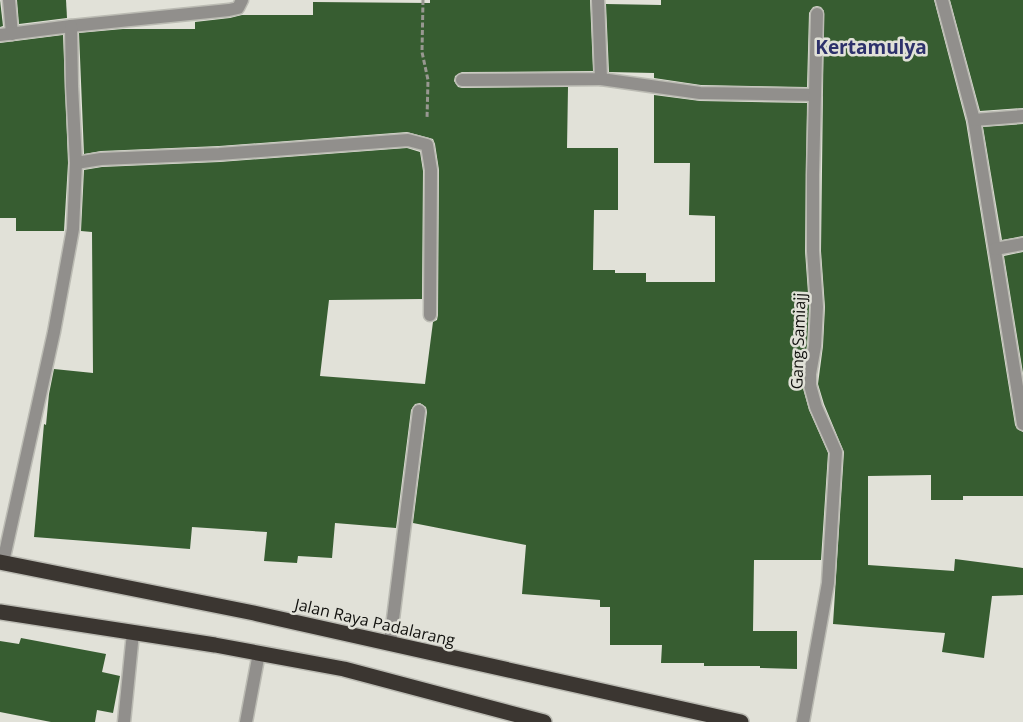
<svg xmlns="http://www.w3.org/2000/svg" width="1023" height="722" viewBox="0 0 1023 722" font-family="'Open Sans',sans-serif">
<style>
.building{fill:#375d31}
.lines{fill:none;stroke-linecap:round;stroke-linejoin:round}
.lane-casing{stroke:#bbbbb3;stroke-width:15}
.street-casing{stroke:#bbbbb3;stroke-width:15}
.highway-casing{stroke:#bbbbb3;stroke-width:18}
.path{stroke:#989891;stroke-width:3;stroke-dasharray:5 2.5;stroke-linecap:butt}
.lane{stroke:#918f8c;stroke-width:12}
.street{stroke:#918f8c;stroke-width:12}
.highway{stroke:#3b3631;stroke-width:15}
.labels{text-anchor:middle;stroke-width:5;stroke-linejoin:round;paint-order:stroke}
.street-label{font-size:16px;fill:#10100d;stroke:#e1e1d8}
.quarter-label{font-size:19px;font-weight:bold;fill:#2d316b;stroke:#e1e1d8}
</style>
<rect width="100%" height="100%" fill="#e1e1d8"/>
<!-- building -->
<g class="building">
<path d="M0,0L3,26L0,27Z"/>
<path d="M17,0H66L67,18L19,24Z"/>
<path d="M430,0H590L593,71L462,72L455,76L454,81L458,87L462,88L568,87L567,148H618V210H594L593,270H615V273H646V282H715V216L689,215L690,163H654V95L700,101L807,103L805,251L809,307L807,345L802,373V385L809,410L828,453L821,560H754L753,631H797V669L760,668V666H704V663H661L662,645H610V607H600V600L522,594L526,545L413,523L427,412L426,407L420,403L415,404L411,410L396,528L335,523L332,558L298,556L297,563L264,561L267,532L192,527L190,549L34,537L44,424L46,425L49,394L54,369L93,373L92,232L81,231L84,170L102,167L220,162L407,148L420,152L423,171L422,299L329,300L320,376L425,384L433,322L437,320L438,315L439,170L435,144L433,139L407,132L219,146L101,151L84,154L79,33L123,29H195V22L230,18L242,15H313V2L430,3Z"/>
<path d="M661,0H934L966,122L1015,425L1017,429L1023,432V496H963V500H931V475L868,476V565L954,571L955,559L1023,568V595L992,596L984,658L942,652L945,633L833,624L844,452L824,404L818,384L823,346L825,307L821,251L824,11L821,7L817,6L813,7L809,13L807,87L701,85L654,78V73L609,72L606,4L661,5Z"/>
<path d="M950,0H1023V108L980,111Z"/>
<path d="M63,35L68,163L64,231H16V218H0V43Z"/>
<path d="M1023,124V236L1002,240L983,127Z"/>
<path d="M1023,252V373L1004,256Z"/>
<path d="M21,638L106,654L102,672L120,676L113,713L97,710L95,722H51L0,712V641L19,644Z"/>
</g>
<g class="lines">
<!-- lane casing -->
<g class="lane-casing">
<path id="lane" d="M246,722L259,653"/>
</g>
<!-- street casing -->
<g class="street-casing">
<g id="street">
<path d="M9,0L12,34"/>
<path d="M942,0L974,120L1023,424"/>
<path d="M0,35L71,26L229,10L238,8L242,0"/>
<path d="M601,79L700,93L815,95"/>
<path d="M462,80L601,79L598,0"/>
<path d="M974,120L1023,116"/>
<path d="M76,163L101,159L219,154L408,140L427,145L431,170L430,315"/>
<path d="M995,249L1023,244"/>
<path d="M3,562L54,332L73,229L76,163L72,86L71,26"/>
<path d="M390,643L419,411"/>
<path d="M124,722L133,633"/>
<path d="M803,722L828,583L836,452L816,407L810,385V374L815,346L817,307L813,251V175L817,14"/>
</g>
</g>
<!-- highway casing -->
<g class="highway-casing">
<g id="highway">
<path d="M0,562L254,613L741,722"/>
<path d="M0,612L215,645L344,669L544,722"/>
</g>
</g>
<!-- path -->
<path class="path" d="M423,0L422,52L428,80L427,119"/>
<!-- lane -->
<use href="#lane" class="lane"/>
<!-- street -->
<use href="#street" class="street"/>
<!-- highway -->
<use href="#highway" class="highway"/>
</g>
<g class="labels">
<!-- street labels -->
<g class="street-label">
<text transform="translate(798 341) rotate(-88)" y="6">Gang Samiajj</text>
<text transform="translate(375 622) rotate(13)" y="6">Jalan Raya Padalarang</text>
</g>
<!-- quarter labels -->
<g class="quarter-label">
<text x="871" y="54">Kertamulya</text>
</g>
</g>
</svg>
